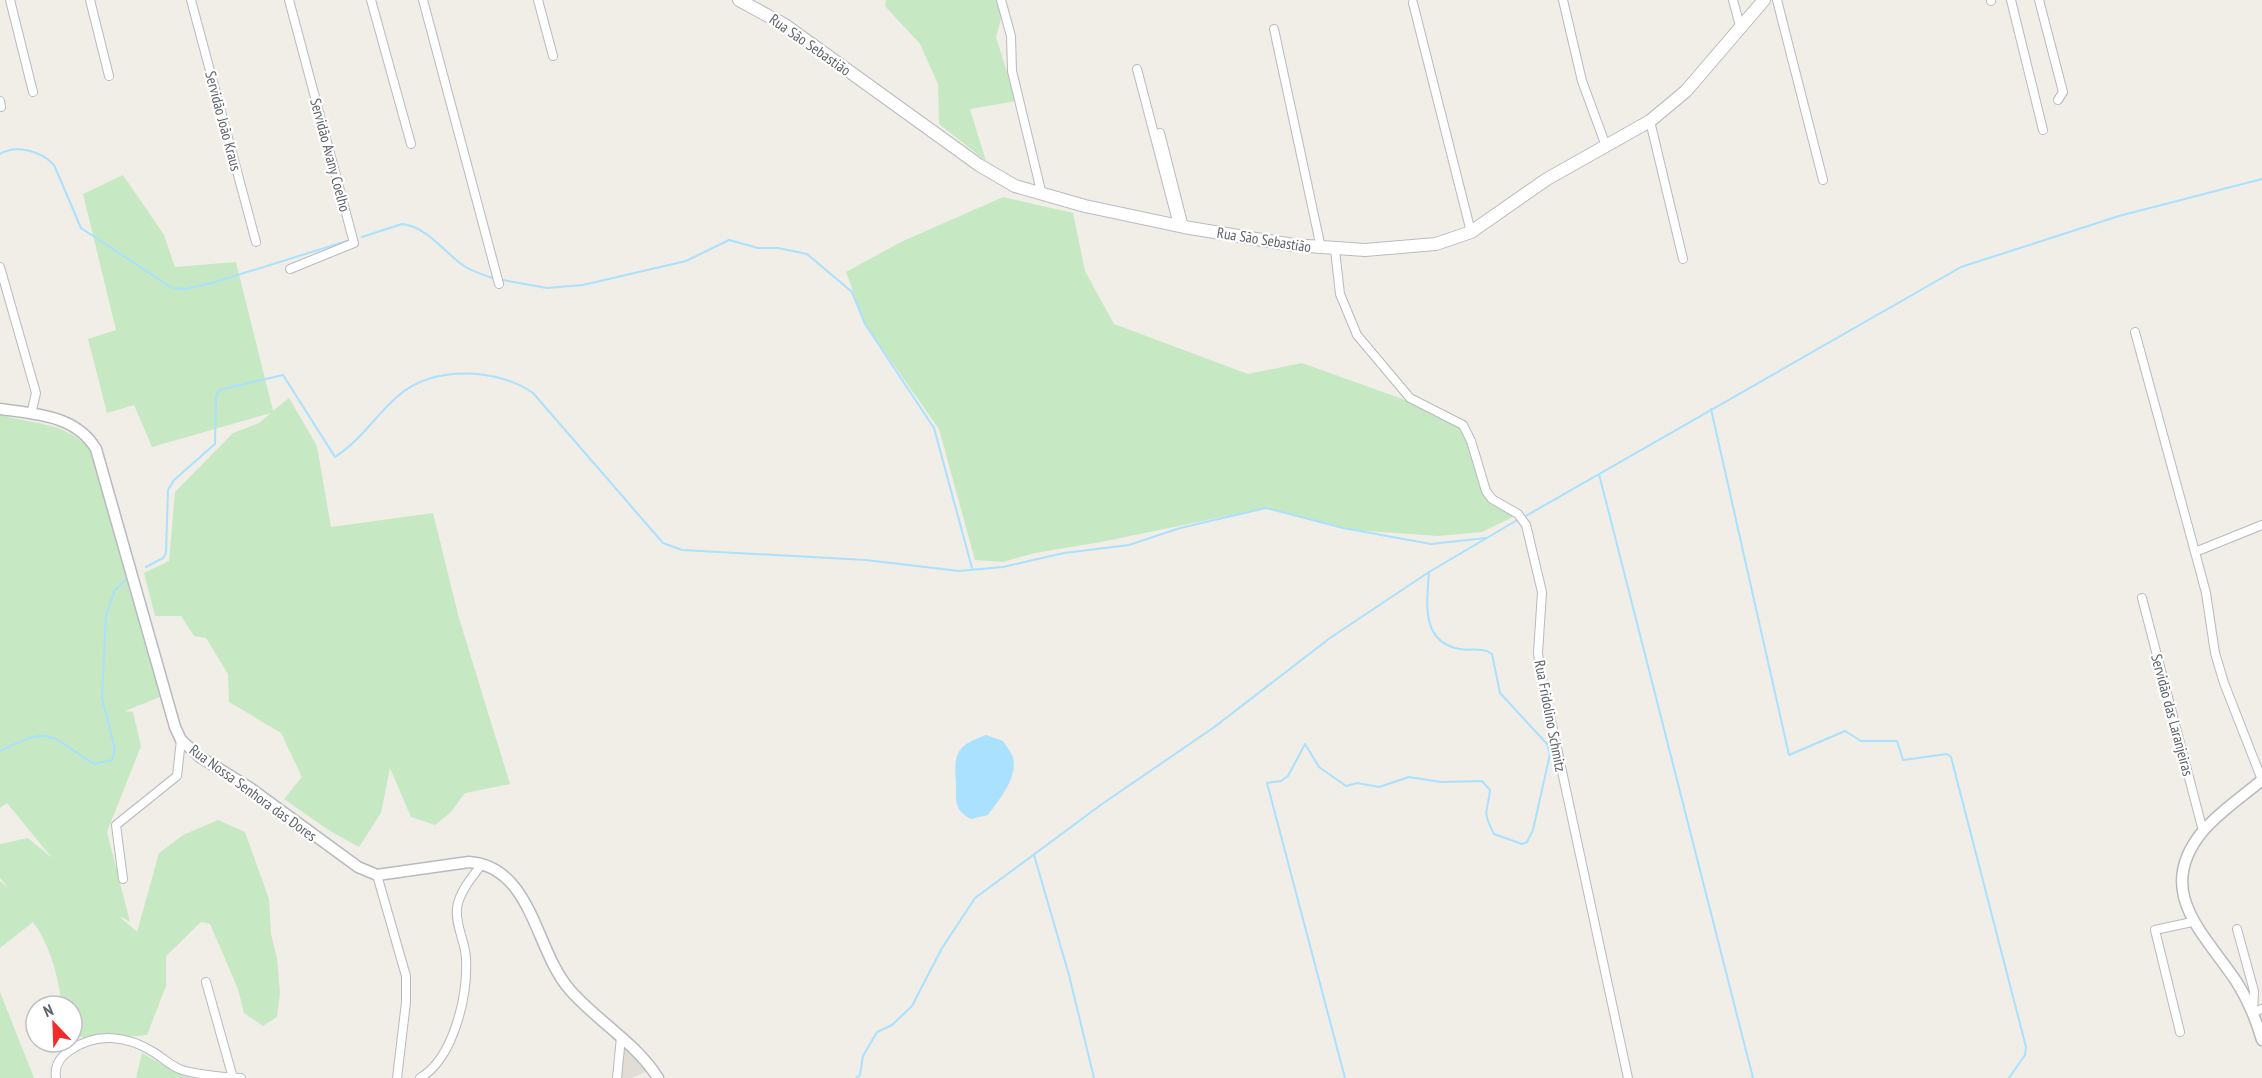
<svg xmlns="http://www.w3.org/2000/svg" width="2262" height="1078" viewBox="0 0 2262 1078" font-family="'PT Sans Narrow',sans-serif">
<style>
.education{fill:#e1ddd5}
.green{fill:#c6e9c3}
.water{fill:#a9e1ff}
.lines{fill:none;stroke-linecap:round;stroke-linejoin:round}
.stream{stroke:#a9e1ff;stroke-width:2}
.minor-casing{stroke:#b7babe;stroke-width:10}
.tertiary-casing{stroke:#b7babe;stroke-width:13}
.secondary-casing{stroke:#b8bcc1;stroke-width:14}
.minor{stroke:#fff;stroke-width:8}
.tertiary{stroke:#fff;stroke-width:10}
.secondary{stroke:#fff;stroke-width:12}
.labels{text-anchor:middle;stroke-width:4.5;stroke-linejoin:round;paint-order:stroke}
.street-label{font-size:15px;fill:#5e6368;stroke:#fff}
</style>
<rect width="100%" height="100%" fill="#f1eee7"/>
<!-- education -->
<path class="education" d="M626,1045L650,1070L632,1078H618L621,1051Z"/>
<!-- green -->
<g class="green">
<path d="M886,0H997L1002,15L996,37L1016,101L970,109L986,161L939,124L938,84L920,44L885,6Z"/>
<path d="M123,175L164,235L175,267L236,262L273,411L289,398L317,446L331,527L433,513L459,618L510,784L465,793L451,812L435,825L411,817L390,768L381,813L359,847L330,831L284,799L302,777L281,733L229,702L228,674L206,638L194,636L181,616H155L144,573L169,561L175,492L233,433L259,423L271,413L152,447L134,405L107,413L88,339L116,330L83,194Z"/>
<path d="M1003,197L1073,213L1085,271L1114,324L1248,374L1302,363L1422,406L1463,425L1481,482L1513,517L1482,532L1438,536L1352,530L1266,508L1101,542L1035,553L1003,562L975,560L939,429L865,324L846,272L901,242Z"/>
<path d="M0,415C36,425 63,421 90,449L160,697L125,711L133,712L141,746L107,832L130,922L118,915L137,932L159,853L183,835L218,820L245,832L269,899L271,934L277,958L280,993L277,1017L263,1026L244,1013L238,989L210,924L201,922L166,956V986L147,1035L88,1040L72,1033V1006H62C58,976 51,947 33,922L0,948V881L8,888L0,878V844L28,838L52,858L7,803L0,808Z"/>
<path d="M0,992L34,1078H0Z"/>
<path d="M142,1053L183,1076L193,1078H136Z"/>
</g>
<!-- water -->
<path class="water" d="M986,735L1003,741C1006,746 1012,753 1013,758C1018,778 999,800 988,815L971,819C954,810 956,801 956,784C954,754 955,746 986,735Z"/>
<g class="lines">
<!-- stream -->
<g class="stream">
<path d="M0,154C16,144 41,151 54,165L81,228L172,288L185,289L212,283L347,241"/>
<path d="M362,237L402,224C426,226 445,253 464,266C473,272 485,275 495,279"/>
<path d="M503,280L547,288L583,285L686,261L729,240L758,248H778L807,254L852,292L865,324L934,428L972,568"/>
<path d="M1711,409L1789,755L1845,731L1861,741H1897L1903,760L1947,754L1951,757L2026,1047L2025,1055L2009,1078"/>
<path d="M1599,474L1753,1078"/>
<path d="M1524,517L1961,267L2119,216L2262,179"/>
<path d="M146,567L163,558L166,553L168,490L174,480L215,444L216,397L219,390L283,375L335,457C360,441 376,415 398,396C433,365 497,368 533,393L663,543L682,550L866,560L959,571L1003,567L1064,553L1129,545L1180,528L1266,508L1343,528L1431,544L1486,538"/>
<path d="M0,751C52,725 48,735 94,764L112,760L115,749L102,698L106,615L115,590L129,577"/>
<path d="M1034,855L1069,975L1094,1078"/>
<path d="M856,1078L860,1075L863,1056L877,1032L892,1025L912,1006L942,948L975,898L1102,804L1213,728L1330,638L1429,572L1519,519"/>
<path d="M1345,1078L1267,783L1281,781L1288,776L1305,744L1319,767L1346,786L1357,783L1379,787L1409,777L1441,782L1482,781L1490,790C1488,814 1481,808 1494,834L1522,844L1527,842L1533,830L1550,754L1547,744L1500,693L1492,654C1483,647 1471,651 1460,649C1420,642 1427,602 1429,572"/>
</g>
<!-- minor casing -->
<g class="minor-casing">
<g id="minor">
<path d="M10,0L33,92"/>
<path d="M90,0L109,76"/>
<path d="M191,0L256,242"/>
<path d="M289,0L354,243L290,269"/>
<path d="M371,0L411,144"/>
<path d="M423,0L499,284"/>
<path d="M538,0L553,56"/>
<path d="M1001,0L1011,36L1012,71L1042,195"/>
<path d="M1563,0L1582,81L1606,146"/>
<path d="M1733,0L1740,26"/>
<path d="M1777,0L1823,180"/>
<path d="M1991,0V1"/>
<path d="M2011,0L2043,130"/>
<path d="M2039,0L2063,92L2058,100"/>
<path d="M1413,3L1471,232"/>
<path d="M1274,29L1321,248"/>
<path d="M1137,69L1178,225"/>
<path d="M0,101L1,107"/>
<path d="M1650,121L1683,259"/>
<path d="M1160,133L1184,227"/>
<path d="M1335,250L1340,294L1357,335L1410,398L1463,425L1471,441L1486,491L1492,499L1518,514L1526,525L1542,592L1538,653L1540,669L1628,1078"/>
<path d="M0,267L36,393L31,414"/>
<path d="M2135,332L2195,552"/>
<path d="M2262,525L2195,552L2206,593L2215,653L2224,683L2262,780"/>
<path d="M2142,598L2203,831"/>
<path d="M377,875L406,976V1002L397,1078"/>
<path d="M123,879L116,825L177,776L181,740"/>
<path d="M2237,929L2254,991L2253,1012L2262,1009"/>
<path d="M206,982L233,1078"/>
<path d="M2180,1032L2155,930L2192,922"/>
<path d="M56,1078C54,1066 59,1058 69,1051C96,1032 127,1035 155,1053C163,1058 172,1067 182,1070C196,1074 226,1078 241,1078"/>
<path d="M420,1078C454,1058 468,995 466,958C465,941 455,925 457,908C459,892 473,876 482,864"/>
<path d="M617,1078L621,1037"/>
</g>
</g>
<!-- tertiary casing -->
<g class="tertiary-casing">
<g id="tertiary">
<path d="M0,409C35,414 76,415 96,449L175,727L181,740L200,757L250,788L358,867L377,875L469,862C533,867 535,951 570,990C597,1021 636,1043 658,1078"/>
<path d="M2262,780C2243,796 2219,812 2203,831C2153,891 2204,933 2236,981C2248,1000 2256,1019 2262,1040"/>
</g>
</g>
<!-- secondary casing -->
<g class="secondary-casing">
<path id="secondary" d="M739,0L785,25L979,165L1015,186L1085,206L1184,227L1293,245L1365,250L1436,244L1471,232L1547,179L1650,121L1686,91L1764,0"/>
</g>
<!-- minor -->
<use href="#minor" class="minor"/>
<!-- tertiary -->
<use href="#tertiary" class="tertiary"/>
<!-- secondary -->
<use href="#secondary" class="secondary"/>
</g>
<g class="labels">
<!-- street labels -->
<g class="street-label">
<text transform="translate(810 45) rotate(35)" y="5">Rua São Sebastião</text>
<text transform="translate(223 121) rotate(75)" y="5">Servidão João Kraus</text>
<text transform="translate(330 155) rotate(75)" y="5">Servidão Avany Coelho</text>
<text transform="translate(1264 240) rotate(9)" y="5">Rua São Sebastião</text>
<text transform="translate(2172 715) rotate(75)" y="5">Servidão das Laranjeiras</text>
<text transform="translate(1550 716) rotate(79)" y="5">Rua Fridolino Schmitz</text>
<text transform="translate(253 793) rotate(36)" y="5">Rua Nossa Senhora das Dores</text>
</g>
</g>
<!-- north arrow -->
<g transform="translate(54 1024) rotate(337)"><circle r="28" fill="#ffffff" stroke="#bfc1c3" stroke-width="1.5"/>
<path d="M0-4.5L10 22L0 15L-10 22Z" fill="#f22c2d"/>
<text y="-9" font-size="16" font-weight="bold" text-anchor="middle" fill="#5e6368">N</text>
</g>
</svg>
